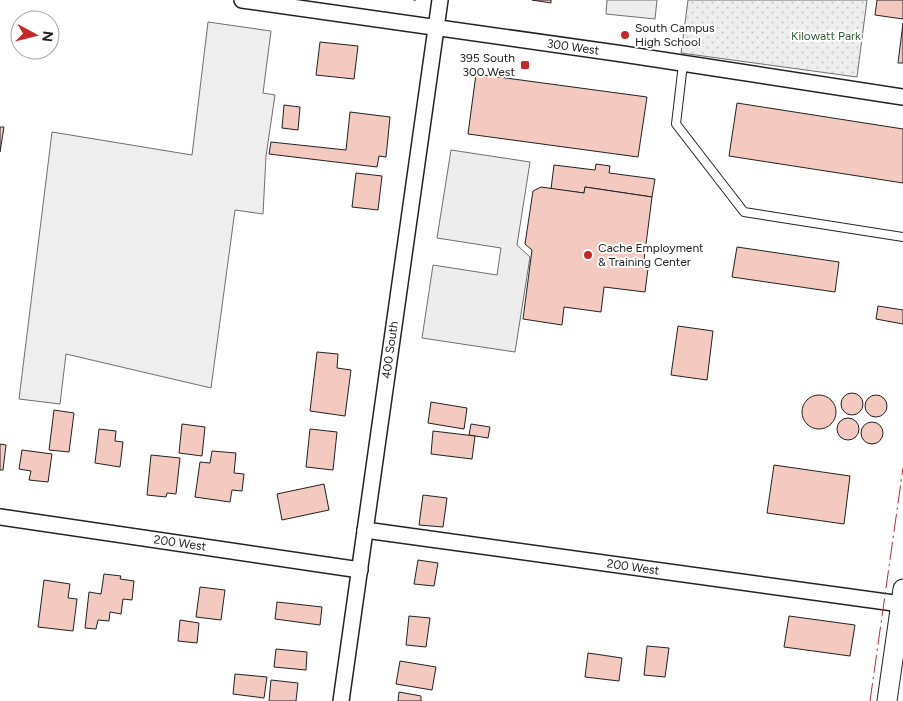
<svg xmlns="http://www.w3.org/2000/svg" width="903" height="701" viewBox="0 0 903 701" font-family="Figtree,sans-serif">
<style>
.green{fill:#eee;stroke:#6f6f6f}
.park{fill:url(#park-dots);stroke:#6f6f6f}
.parking{fill:#ededed;stroke:#6f6f6f}
.building{fill:#f3c9c0;stroke:#222}
.lines{fill:none;stroke-linecap:round;stroke-linejoin:round}
.service-casing{stroke:#222;stroke-width:10}
.minor-casing{stroke:#222;stroke-width:18}
.tertiary-casing{stroke:#222;stroke-width:21}
.service{stroke:#fff;stroke-width:8}
.minor{stroke:#fff;stroke-width:15}
.tertiary{stroke:#fff;stroke-width:19}
.fence{stroke:#222;stroke-width:1;stroke-dasharray:6 2.5;stroke-linecap:butt}
.power{stroke:#c62828;stroke-width:1;stroke-dasharray:18 4 2.5 4;stroke-linecap:butt}
.poi-dot{fill:#c62828;stroke:#fff;stroke-width:2}
.labels{text-anchor:middle;stroke-width:4;stroke-linejoin:round;paint-order:stroke}
.poi-label{font-size:12px;fill:#222;stroke:#fff;text-anchor:start}
.park-label{font-size:12px;fill:#2f5e38;stroke:#fff}
.street-label{font-size:12px;fill:#222;stroke:#fff}
</style>
<defs>
<pattern id="park-dots" width="8" height="8" patternUnits="userSpaceOnUse" patternTransform="scale(1.25)"><rect width="8" height="8" fill="#eee"/><path d="M2 2h.1M6 6h.1" fill="none" stroke="#ccc" stroke-width="1.8" stroke-linecap="round"/></pattern>
</defs>
<rect width="100%" height="100%" fill="#fff"/>
<!-- green -->
<path class="green" d="M208,22L271,31L263,93L275,95L266,156L263,214L235,210L211,388L66,354L60,404L19,399L52,132L192,155Z"/>
<!-- park -->
<path class="park" d="M688,0H867L857,77L681,53Z"/>
<!-- parking -->
<g class="parking">
<path d="M607,0H657L655,19L606,14Z"/>
<path d="M451,150L530,162L517,245L530,257L515,352L422,338L433,265L497,275L501,248L437,238Z"/>
</g>
<!-- building -->
<g class="building">
<path d="M532,0H551V3Z"/>
<path d="M877,0H903V19L875,15Z"/>
<path d="M903,23V63H898Z"/>
<path d="M320,42L358,46L354,79L316,75Z"/>
<path d="M476,74L647,97L638,157L468,134Z"/>
<path d="M737,103L903,129V183L729,156Z"/>
<path d="M284,105L300,107L298,130L282,128Z"/>
<path d="M350,112L390,117L386,157L379,156L377,167L269,154L271,142L346,150Z"/>
<path d="M0,127H4L0,152Z"/>
<path d="M596,164L610,166L609,173L655,179L652,197L585,187L584,193L551,189L554,165L595,170Z"/>
<path d="M356,173L382,176L378,210L352,207Z"/>
<path d="M541,187L584,193L585,187L652,197L644,260L649,261L645,292L604,287L601,312L564,307L562,325L523,319L532,250L525,244L533,191Z"/>
<path d="M737,247L839,262L835,292L732,277Z"/>
<path d="M878,306L903,310V324L876,319Z"/>
<path d="M678,326L713,331L707,380L671,375Z"/>
<path d="M317,352L338,354L337,368L351,370L345,416L310,411Z"/>
<circle cx="852" cy="404" r="11"/>
<circle cx="819" cy="412" r="17"/>
<circle cx="876" cy="406" r="11"/>
<path d="M431,402L467,408L464,429L428,423Z"/>
<path d="M54,410L74,413L69,452L49,450Z"/>
<circle cx="848" cy="429" r="11"/>
<circle cx="872" cy="433" r="11"/>
<path d="M182,424L205,427L202,456L179,453Z"/>
<path d="M471,424L490,427L488,438L469,435Z"/>
<path d="M99,429L116,431L115,441L123,442L120,467L95,463Z"/>
<path d="M310,429L337,432L333,470L306,467Z"/>
<path d="M433,431L475,436L472,459L431,454Z"/>
<path d="M0,444L6,445L3,470H0Z"/>
<path d="M22,450L52,454L48,482L29,480L31,471L19,469Z"/>
<path d="M212,451L236,453L234,473L244,474L242,491L232,490L230,502L195,497L200,462L210,463Z"/>
<path d="M151,455L180,458L176,494L167,493L166,497L147,495Z"/>
<path d="M774,465L850,476L844,524L767,513Z"/>
<path d="M324,484L329,510L282,520L277,494Z"/>
<path d="M423,495L447,498L443,527L419,525Z"/>
<path d="M418,560L438,563L434,586L414,584Z"/>
<path d="M104,574L121,576L120,579L134,581L132,600L123,599L121,614L110,612L109,621L98,620L96,629L85,628L89,592L101,594Z"/>
<path d="M44,580L70,584L68,598L77,599L73,631L38,627Z"/>
<path d="M200,587L225,590L221,620L196,617Z"/>
<path d="M277,602L322,607L320,625L275,619Z"/>
<path d="M409,616L430,618L426,647L406,645Z"/>
<path d="M789,616L855,625L850,656L784,647Z"/>
<path d="M180,620L199,623L197,643L178,641Z"/>
<path d="M647,646L669,648L665,677L644,675Z"/>
<path d="M276,649L307,652L306,670L274,667Z"/>
<path d="M588,653L622,658L619,681L585,677Z"/>
<path d="M400,661L436,667L432,690L396,684Z"/>
<path d="M235,674L267,677L264,698L233,694Z"/>
<path d="M271,680L298,683L296,701H269Z"/>
<path d="M399,692L421,696V701H398Z"/>
</g>
<g class="lines">
<!-- service casing -->
<g class="service-casing">
<path id="service" d="M683,64L676,124L744,212L903,237"/>
</g>
<!-- minor casing -->
<g class="minor-casing">
<g id="minor">
<path d="M242,0L623,54L903,97"/>
<path d="M0,517L360,570"/>
<path d="M365,530L901,604"/>
<path d="M341,701L440,0"/>
</g>
</g>
<!-- tertiary casing -->
<g class="tertiary-casing">
<path id="tertiary" d="M887,701L903,589"/>
</g>
<!-- service -->
<use href="#service" class="service"/>
<!-- minor -->
<use href="#minor" class="minor"/>
<!-- tertiary -->
<use href="#tertiary" class="tertiary"/>
<!-- fence -->
<path class="fence" d="M413,0H416"/>
<!-- power -->
<path class="power" d="M870,701L903,468"/>
</g>
<!-- markers -->
<g class="poi-dot">
<circle cx="625" cy="35" r="5"/>
<rect x="520" y="60" width="10" height="10" rx="2.5"/>
<circle cx="588" cy="255" r="5"/>
</g>
<g class="labels">
<!-- poi labels -->
<g class="poi-label">
<text x="635" y="32">South Campus<tspan x="635" dy="14">High School</tspan></text>
<text x="515" y="62" text-anchor="end">395 South<tspan x="515" dy="14">300 West</tspan></text>
<text x="598" y="252">Cache Employment<tspan x="598" dy="14">&amp; Training Center</tspan></text>
</g>
<!-- park labels -->
<g class="park-label">
<text x="826" y="40">Kilowatt Park</text>
</g>
<!-- street labels -->
<g class="street-label">
<text transform="translate(573 47) rotate(8)" y="4">300 West</text>
<text transform="translate(390 350) rotate(-82)" y="4">400 South</text>
<text transform="translate(180 543) rotate(8)" y="4">200 West</text>
<text transform="translate(633 567) rotate(8)" y="4">200 West</text>
</g>
</g>
<!-- north arrow -->
<g transform="translate(35 35) rotate(97)"><circle r="24" fill="#ffffff" stroke="#a7a7a7"/>
<path d="M0-4L9 19L0 12L-9 19Z" fill="#c62828"/>
<text y="-8" font-size="14" font-weight="bold" text-anchor="middle" fill="#222222">N</text>
</g>
</svg>
